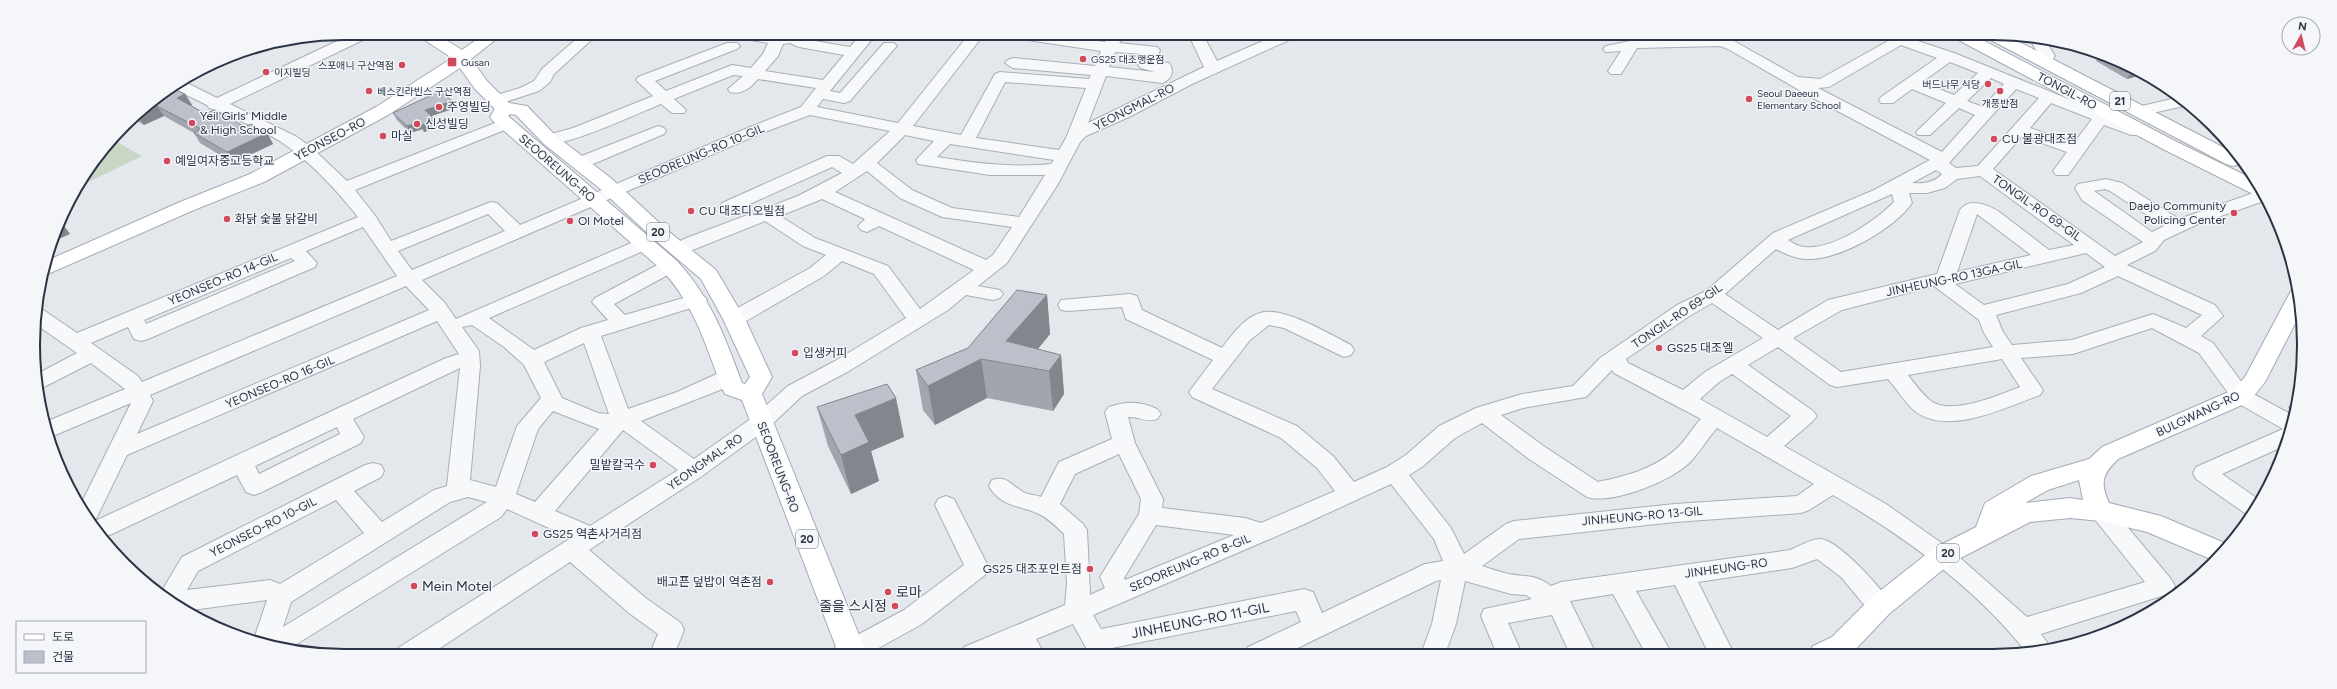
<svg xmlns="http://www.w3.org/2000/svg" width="2337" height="689" viewBox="0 0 2337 689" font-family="Figtree,'Noto Sans KR',sans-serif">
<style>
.green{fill:#c9d6c5}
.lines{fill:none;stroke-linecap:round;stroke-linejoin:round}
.minor-casing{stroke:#a9aeb7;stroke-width:2}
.major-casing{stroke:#a3abb8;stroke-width:2}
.minor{fill:#f7f8fa;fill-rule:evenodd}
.major{fill:#fff;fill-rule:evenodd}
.wall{fill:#a1a5ae}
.shaded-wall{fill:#83868d}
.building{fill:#bbc0ca;stroke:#83868d}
.poi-dot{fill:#d1495b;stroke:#f4f6f9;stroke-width:1.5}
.labels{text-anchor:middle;stroke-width:3;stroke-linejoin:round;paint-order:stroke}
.far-poi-label{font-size:10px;fill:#2b3445;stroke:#f4f6f9;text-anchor:start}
.shield{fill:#f4f6f9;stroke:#676e7b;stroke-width:1}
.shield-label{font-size:11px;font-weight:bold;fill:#2b3445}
.street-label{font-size:12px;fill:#2b3445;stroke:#f4f6f9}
.poi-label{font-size:12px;fill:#2b3445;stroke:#f4f6f9;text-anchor:start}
.near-poi-label{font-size:14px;fill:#2b3445;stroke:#f4f6f9;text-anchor:start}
.near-street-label{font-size:14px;fill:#2b3445;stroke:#f4f6f9}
.rim{fill:none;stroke:#2b3445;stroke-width:2}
</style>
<rect width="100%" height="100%" fill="#e4e7ec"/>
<!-- green -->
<path class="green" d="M112,139L142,156L78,187L98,155Z"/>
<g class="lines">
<!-- minor casing -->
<g class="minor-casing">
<g id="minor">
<path d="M354,33H373L371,36L230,104L297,137L312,148L347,181L500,121H512L514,124L512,127L355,190L376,217L391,241L491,202L497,203L520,225L750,127L801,107L816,88L758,79C750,88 743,95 730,92L728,89L743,76L733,75L674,99L686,110L684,113H672L661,104C639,113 564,148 544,144L542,140L544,136L573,128L653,96L636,80L638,77L727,43H737L740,46L737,49L655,81L666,91L727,67L732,65L751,68L763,54L768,43L733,37L726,33L776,35L811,33L803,39L850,47L862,33H877L830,91L840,93L884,43H894L897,46L894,49L850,101L844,103L823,99L817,107L898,123L970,33H985L913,126L961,135L995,74L1000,72L1089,79L1091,75L1013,68L1005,63L1008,60L1013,58L1095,66L1101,51L1007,37L1000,33H1038L1105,42L1112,33H1126L1119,43L1157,47L1160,50L1155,61L1169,63C1175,71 1171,80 1162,83L1106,76L1088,123L1204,67L1188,33H1202L1217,61L1281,33H1300L1298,36L1192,84L1129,117L1086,136L1080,142L1058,184L1007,263L978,286L1000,290L1003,294L1000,298L993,300L966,295L948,310L849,371L802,396L768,428L702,476L589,550L647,599L681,623L684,630L674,655L649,656L658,634L629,613L570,562L428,656H394L398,648L571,538L507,509L501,517L287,650L254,639L267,600L184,611L160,594L182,557L365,465L373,463L381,465L384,471L381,477L354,491L382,522L434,490L447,486L460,368L353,419L364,437L361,443L262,492L254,495L246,492L237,475L112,534L101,538L80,506L131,403L48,438L43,423L125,389L91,363L40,389L39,373L77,353L34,323L36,308L42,309L77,333L358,217C337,191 314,165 287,146C266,131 239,121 216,110L209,108L207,105L174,89L185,82L217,98ZM790,43L799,47L844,55L823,80L765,71L778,56L783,44ZM1115,52L1143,54L1138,65L1141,68L1155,72L1109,67ZM1005,82L1086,88L1066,138L1059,150L976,138ZM810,115L890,131L853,164L839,156H827L722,203L719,207L722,211H734L832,167L842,173L798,196L689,237L671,245L669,249L671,253L678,255L685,253L765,221L803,246L826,255L810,268L727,314L724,319L727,324L734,326L741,324L824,276L842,261L874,274L906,318L835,361L788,386L752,418L694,459L641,421L725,388L735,382L738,377L735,372L728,370L721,372L677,392L628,409L601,336L704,304L707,300L704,296L697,294L625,315L614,304L677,270L679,266L677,262L670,260L663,262L595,298L592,302L608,320L581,328L534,350L489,318L650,248L653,244L650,240L644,238L638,240L456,319L444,302L422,280L762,133ZM905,135L934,141L916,160L918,164L990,175H1045L1019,217L952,208L912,190L877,163ZM950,144L1054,160L1051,164C1013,168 974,163 937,157ZM867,171L900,198L942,217L1012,227L993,255L986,260L835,192ZM822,199L865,219L858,226L861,230L867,232L879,226L974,270L920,309L888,266L815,238L780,216ZM488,214L505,231L412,270L398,251ZM363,227L397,276L142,382L138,376L91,343L128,327L134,339L141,341L148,339L315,267L317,263L306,251ZM291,258L295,261L146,324L144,320ZM406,286L429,310L137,434L153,401L150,395ZM437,321L459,354L446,358L95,521L127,455ZM472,325L504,347L524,365L541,398L517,426L496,487L470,480L480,366L479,351L462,327ZM584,343L609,414L598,413L562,398L544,362ZM553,411L599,429L535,502L516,494L538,429ZM337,427L340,434L259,474L255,466ZM623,430L678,470L590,526L555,511ZM468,497L487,502L283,627L291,602L450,502ZM336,500L364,533L280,584L270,580L187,590L198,571Z"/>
<path d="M583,33H599L554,74L550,82L539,91L496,105L490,103L488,100L490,97L520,88L534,81L542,69Z"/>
<path d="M1727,33H1740L1741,35L1734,41L1798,77L1820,79L1888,41L1874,36L1872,33H1894L1954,53L2143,129L2145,132L2143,135H2131L2104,125L2068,175H2056L2053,171L2067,152L2022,136L1993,169L2115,256L2143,242L2082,200L2075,188L2078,184L2106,179L2122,183L2179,219L2262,190L2267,200L2198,224L2164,240L2155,251L2127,265L2215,305L2223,316L2201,336L2213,343L2248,391L2294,416L2282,447L2222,474L2261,501L2249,516L2196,479L2193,473L2196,467L2283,429L2234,401L2199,353L2152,328L2073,354L2021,358L2043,390L2040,395C2007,407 1949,436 1916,412C1905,403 1897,389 1888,379L1837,387L1830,385L1778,347L1748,365L1813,411L1817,416L1813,421L1784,446L1886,504L1950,549L2027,617L2145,582L2093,517L2090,511L2093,505L2101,502L2109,505L2171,579L2175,586L2171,593L2041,634L2051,648L2027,653C1976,588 1904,536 1833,495L1809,510L1801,513L1675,522L1519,539L1482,566C1491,569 1500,572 1509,574C1529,578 1533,573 1551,586L1561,582L1790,550C1799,546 1810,540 1819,539C1836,537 1885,591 1892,606L1889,613L1880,616L1871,613L1841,577L1817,559L1792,568L1698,582L1734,654H1709L1675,585L1636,591L1672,654H1646L1613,594L1570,601L1596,654H1570L1552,615L1508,623L1522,654H1497L1481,616L1484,609L1532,599L1526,595L1511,594L1465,581L1456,624L1445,654H1421L1432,624L1441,580L1436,581L1283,655H1245L1248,647L1301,622L1296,611L1112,648L1115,655H1090L1073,624L1036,639L1045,655H1019L1015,648L1000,655H960L964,647L1065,605L1067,584L1064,534C1056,526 1049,519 1039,514C1020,505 1000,507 989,486L992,480C1007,475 1011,485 1023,492C1028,495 1036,495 1041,497L1059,462L1112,439L1105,412L1109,407C1127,401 1140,401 1157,409L1161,414L1157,419C1146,423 1139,416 1128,417L1135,443L1163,499L1162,508L1245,518L1261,523L1335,491L1317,468L1281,438L1192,397L1189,392L1213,360L1126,319L1122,307L1068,311L1061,310L1058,305L1061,300L1130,294L1137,296L1142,310L1222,348C1232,335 1244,318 1260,313C1282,305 1331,335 1351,345L1354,350L1351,355L1344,357L1284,328L1269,325L1250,340L1212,389L1297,426L1333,456L1354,482L1387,467L1406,455L1439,426L1476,408L1522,394L1573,386L1600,358L1677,305L1706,291L1773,233L1874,190L1930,160L1813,98L1728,49L1720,46L1637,48L1621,74H1611L1608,71L1621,51L1606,52L1603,49L1606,46L1644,38H1719ZM1901,45L1937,58L1881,97L1879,100L1881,103H1893L1912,89L1946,103L1916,132L1918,135H1930L1959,108L1975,115L1942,152L1818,88L1829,87ZM1950,62L1978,73L1954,95L1922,82ZM1991,78L2004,84L1983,107L1967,101ZM2016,89L2039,98L1978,166L1956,168L1949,163ZM2051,103L2092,119L2074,143L2030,128ZM1936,170L1942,174C1934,183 1923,184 1912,183ZM1980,176L2074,245L2049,250L1998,211C1988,205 1969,197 1960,210L1937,274L1828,300L1778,330L1725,294L1776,249C1785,254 1795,258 1805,259C1838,261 1894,229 1912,203L1909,193H1927L1945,188L1957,179ZM2105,189L2110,191L2164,226L2152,232L2094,191ZM1892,194L1894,202C1875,221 1833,250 1805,247C1799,247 1793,243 1788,240ZM1977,214L2031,255L1957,272ZM2086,253L2105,267L2068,284L1984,305L1955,284ZM2118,276L2202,315L2186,328L2153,314L2072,340L2012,345L2003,332L1996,315L2081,293ZM1934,286L1979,320L1984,333L1993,347L1841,372L1793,338L1842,310ZM1712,303L1763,338L1705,372L1683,390L1628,363L1626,359L1691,315ZM2002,359L2020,387C1999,395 1951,416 1931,401C1922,394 1915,384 1908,375ZM1612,370L1614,373L1701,419C1692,428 1685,442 1675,450C1653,469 1626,476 1598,482L1545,447L1501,415L1523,408L1586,397ZM1732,374L1791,416L1767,437L1700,399L1719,382ZM1482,423L1529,459L1587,497C1612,505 1675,480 1692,460C1701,450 1708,438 1717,428L1814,484L1797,496L1675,504L1514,521L1506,524L1464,554L1451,528L1409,475L1422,467L1455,438ZM1119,454L1141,499L1139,514L1100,577L1105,588L1090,595L1087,530L1083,524L1060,504L1075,474ZM1391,484L1434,539L1443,561L1425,564L1322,613L1313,592L1304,589L1101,629L1093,615L1300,526ZM1156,525L1234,535L1125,580L1124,578Z"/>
<path d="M2029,37L2044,38L2055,56L2049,64H2039L2036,61L2039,56Z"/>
<path d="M2180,97L2189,105L2139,116L2133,114L2131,111L2133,108Z"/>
<path d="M658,126L664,128L666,131L664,134L586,167H574L572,163L574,159Z"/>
<path d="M946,496L954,499L957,505L989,568L985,575L922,624L866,655H832L835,647L904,610L964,565L935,505L938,499Z"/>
</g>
</g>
<!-- major casing -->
<g class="major-casing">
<g id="major">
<path d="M414,33H435L462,50L486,33H504L471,59L487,81L509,103L527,106L556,136L612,179L668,231L716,270L745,319L772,377L762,394L867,655H839L742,400L725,394L722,388C705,343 695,307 663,271L493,121L490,117L495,109L475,89L460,68L388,115L264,182L194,210L41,277L44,262L180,202L250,174L376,107L452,58ZM510,114L516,115L544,144L598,187L654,239L701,279L723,319L750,377L745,384L742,383C725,337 711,298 677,261L508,116Z"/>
<path d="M1949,33H1969L2173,140L2257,181L2265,196L2255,195L2161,148L1951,36Z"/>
<path d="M1981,33L2004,34L2238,155L2242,160L2240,164L2233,166L2226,164L1983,36Z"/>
<path d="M2298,287L2301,312L2265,382L2249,402L2118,459C2102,475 2100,482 2109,503L2161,516L2227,544L2213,560L2147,532L2101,521L2070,518L2030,522L1951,563L1889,614L1852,653L1809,654L1813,646L1832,637L1871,598L1933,549L1976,527L1985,503L2031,476L2089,459L2102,447L2233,390L2245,377L2292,289ZM2079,480L2083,500L2070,498L2025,503L2048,490Z"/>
</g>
</g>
<!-- minor -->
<use href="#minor" class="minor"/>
<!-- major -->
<use href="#major" class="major"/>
</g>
<!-- wall -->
<g class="wall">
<path d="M2004,34L2027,36L2018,39Z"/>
<path d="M2101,53L2111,57L2145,74L2127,79L2096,61Z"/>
<path d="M185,94L192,105L190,106L206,114L267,133L273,144L233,163L200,143L194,133L164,116L144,125L132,118L139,110Z"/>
<path d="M455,108L431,116L435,120L438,127L424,132L423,129L410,133L397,120L393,113Z"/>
<path d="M1047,295L1050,334L1038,349L1061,355L1064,394L1053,411L987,398L935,425L923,410L916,370L968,348Z"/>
<path d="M2300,385L2298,405L2296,411L2288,408Z"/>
<path d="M817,407L904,437L871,451L879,481L851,494L828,446Z"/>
</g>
<!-- shaded-wall -->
<g class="shaded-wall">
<path d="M2019,36H2027L2018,39Z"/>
<path d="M2134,68L2145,74L2127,79Z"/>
<path d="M185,94L192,105L183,109L177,98Z"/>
<path d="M452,101L455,108L429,117L425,110Z"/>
<path d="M157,106L164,116L144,125L137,115Z"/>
<path d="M435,120L438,127L424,132L421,125Z"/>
<path d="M419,122L423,129L410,133L407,126Z"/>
<path d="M267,133L273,144L233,163L227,152Z"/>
<path d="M62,223L70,234L52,242L59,224Z"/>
<path d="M1047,295L1050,334L1023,367L1006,341Z"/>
<path d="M1061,355L1064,394L1053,411L1049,371Z"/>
<path d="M981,359L987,398L935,425L928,386Z"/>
<path d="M896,398L904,437L871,451L879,481L851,494L841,455L855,415Z"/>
</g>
<!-- building -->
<g class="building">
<path d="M174,89L185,94L177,98L206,114L214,110L245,127L251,124L267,133L227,152L194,133L201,129L157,106L137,115L136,114L139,110Z"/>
<path d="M440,91L452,101L425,110L435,120L421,125L419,122L407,126L393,113Z"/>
<path d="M1017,290L1047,295L1006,341L1061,355L1049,371L981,359L928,386L916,370L968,348Z"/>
<path d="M887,384L896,398L855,415L869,442L841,455L817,407Z"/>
</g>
<!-- markers -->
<g class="poi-dot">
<circle cx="1083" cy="59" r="4"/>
<rect x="447" y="57" width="10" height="10" rx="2"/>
<circle cx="402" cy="65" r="4"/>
<circle cx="266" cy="72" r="4"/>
<circle cx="1988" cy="84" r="4"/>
<circle cx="369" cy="91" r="4"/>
<circle cx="2000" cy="91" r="4"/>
<circle cx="1749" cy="99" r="4"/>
<circle cx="439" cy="107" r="4"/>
<circle cx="192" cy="123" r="4"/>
<circle cx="417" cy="124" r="4"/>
<circle cx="383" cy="136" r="4"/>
<circle cx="1994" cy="139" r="4"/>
<circle cx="167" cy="161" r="4"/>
<circle cx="691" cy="211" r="4"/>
<circle cx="2234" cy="213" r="4"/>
<circle cx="227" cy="219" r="4"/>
<circle cx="570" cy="221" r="4"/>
<circle cx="1659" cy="348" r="4"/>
<circle cx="795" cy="353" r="4"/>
<circle cx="653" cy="465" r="4"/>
<circle cx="535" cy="534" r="4"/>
<circle cx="1090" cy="569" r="4"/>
<circle cx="770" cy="582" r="4"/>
<circle cx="414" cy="586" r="4"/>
<circle cx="888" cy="592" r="4"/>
<circle cx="895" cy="606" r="4"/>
</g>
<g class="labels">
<!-- far-poi labels -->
<g class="far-poi-label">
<text x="1091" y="63">GS25 대조행운점</text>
<text x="461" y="66">Gusan</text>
<text x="394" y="69" text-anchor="end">스포애니 구산역점</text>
<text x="274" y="76">이지빌딩</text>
<text x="1980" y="88" text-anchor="end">버드나무 식당</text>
<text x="377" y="95">베스킨라빈스 구산역점</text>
<text x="1757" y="97">Seoul Daeeun<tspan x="1757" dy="12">Elementary School</tspan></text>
<text x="2000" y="107" text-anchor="middle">개풍반점</text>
</g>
<!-- shield labels -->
<g class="shield">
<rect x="2110" y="92" width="20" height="18" rx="3"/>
<rect x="647" y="223" width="22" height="18" rx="3"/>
<rect x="796" y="530" width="22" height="18" rx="3"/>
<rect x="1937" y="544" width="22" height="18" rx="3"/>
</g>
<g class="shield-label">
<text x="2120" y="105">21</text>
<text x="658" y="236">20</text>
<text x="807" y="543">20</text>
<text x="1948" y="557">20</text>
</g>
<!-- street labels -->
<g class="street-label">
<text transform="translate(2067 91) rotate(28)" y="4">TONGIL-RO</text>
<text transform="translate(1134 107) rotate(-27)" y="4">YEONGMAL-RO</text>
<text transform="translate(330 139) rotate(-28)" y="4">YEONSEO-RO</text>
<text transform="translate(701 154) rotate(-23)" y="4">SEOOREUNG-RO 10-GIL</text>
<text transform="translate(557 168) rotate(41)" y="4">SEOOREUNG-RO</text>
<text transform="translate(2037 208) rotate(35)" y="4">TONGIL-RO 69-GIL</text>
<text transform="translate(1954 278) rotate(-12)" y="4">JINHEUNG-RO 13GA-GIL</text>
<text transform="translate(223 279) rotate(-23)" y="4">YEONSEO-RO 14-GIL</text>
<text transform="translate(1677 316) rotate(-34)" y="4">TONGIL-RO 69-GIL</text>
<text transform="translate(280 382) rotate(-23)" y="4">YEONSEO-RO 16-GIL</text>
<text transform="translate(2198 414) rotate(-25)" y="4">BULGWANG-RO</text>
<text transform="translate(705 462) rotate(-35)" y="4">YEONGMAL-RO</text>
<text transform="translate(778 467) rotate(69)" y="4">SEOOREUNG-RO</text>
<text transform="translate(1642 516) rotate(-5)" y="4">JINHEUNG-RO 13-GIL</text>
<text transform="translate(263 527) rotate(-27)" y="4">YEONSEO-RO 10-GIL</text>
<text transform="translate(1190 563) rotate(-23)" y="4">SEOOREUNG-RO 8-GIL</text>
<text transform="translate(1726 568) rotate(-8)" y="4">JINHEUNG-RO</text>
</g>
<!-- poi labels -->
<g class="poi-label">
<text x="447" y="111">주영빌딩</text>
<text x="200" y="120">Yeil Girls' Middle<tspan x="200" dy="14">&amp; High School</tspan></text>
<text x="425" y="128">신성빌딩</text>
<text x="391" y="140">마실</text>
<text x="2002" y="143">CU 불광대조점</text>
<text x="175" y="165">예일여자중고등학교</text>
<text x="2226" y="210" text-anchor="end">Daejo Community<tspan x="2226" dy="14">Policing Center</tspan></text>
<text x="699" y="215">CU 대조디오빌점</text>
<text x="235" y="223">화닭 숯불 닭갈비</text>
<text x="578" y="225">Ol Motel</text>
<text x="1667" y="352">GS25 대조엘</text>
<text x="803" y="357">입생커피</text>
<text x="645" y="469" text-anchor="end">밀밭칼국수</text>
<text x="543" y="538">GS25 역촌사거리점</text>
<text x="1082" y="573" text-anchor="end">GS25 대조포인트점</text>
<text x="762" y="586" text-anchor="end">배고픈 덮밥이 역촌점</text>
</g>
<!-- near-poi labels -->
<g class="near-poi-label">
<text x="422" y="591">Mein Motel</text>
<text x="896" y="597">로마</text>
<text x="887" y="611" text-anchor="end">줄을 스시정</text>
</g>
<!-- near-street labels -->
<g class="near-street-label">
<text transform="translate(1200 620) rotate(-11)" y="5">JINHEUNG-RO 11-GIL</text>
</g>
</g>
<!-- crop -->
<path d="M0 0H2337V689H0ZM344 40H1993A304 304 0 0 1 2297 344V345A304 304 0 0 1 1993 649H344A304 304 0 0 1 40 345V344A304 304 0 0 1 344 40Z" fill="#f4f6f9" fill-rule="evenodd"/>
<path class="rim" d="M344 40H1993A304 304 0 0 1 2297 344V345A304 304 0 0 1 1993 649H344A304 304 0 0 1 40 345V344A304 304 0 0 1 344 40Z"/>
<!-- legend -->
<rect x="16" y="621" width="130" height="52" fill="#f4f6f9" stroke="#a4a8b1"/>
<rect x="24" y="634" width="20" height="6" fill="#ffffff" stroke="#a4a8b1"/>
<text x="52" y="641" font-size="12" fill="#2b3445">도로</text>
<rect x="24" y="651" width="20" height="12" fill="#bbc0ca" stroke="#a4a8b1"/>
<text x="52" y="661" font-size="12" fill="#2b3445">건물</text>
<!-- north arrow -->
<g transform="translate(2301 36) rotate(8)"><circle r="19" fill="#f4f6f9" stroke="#a4a8b1"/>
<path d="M0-3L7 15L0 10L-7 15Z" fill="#d1495b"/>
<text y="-6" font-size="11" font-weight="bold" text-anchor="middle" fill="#2b3445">N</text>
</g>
</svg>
